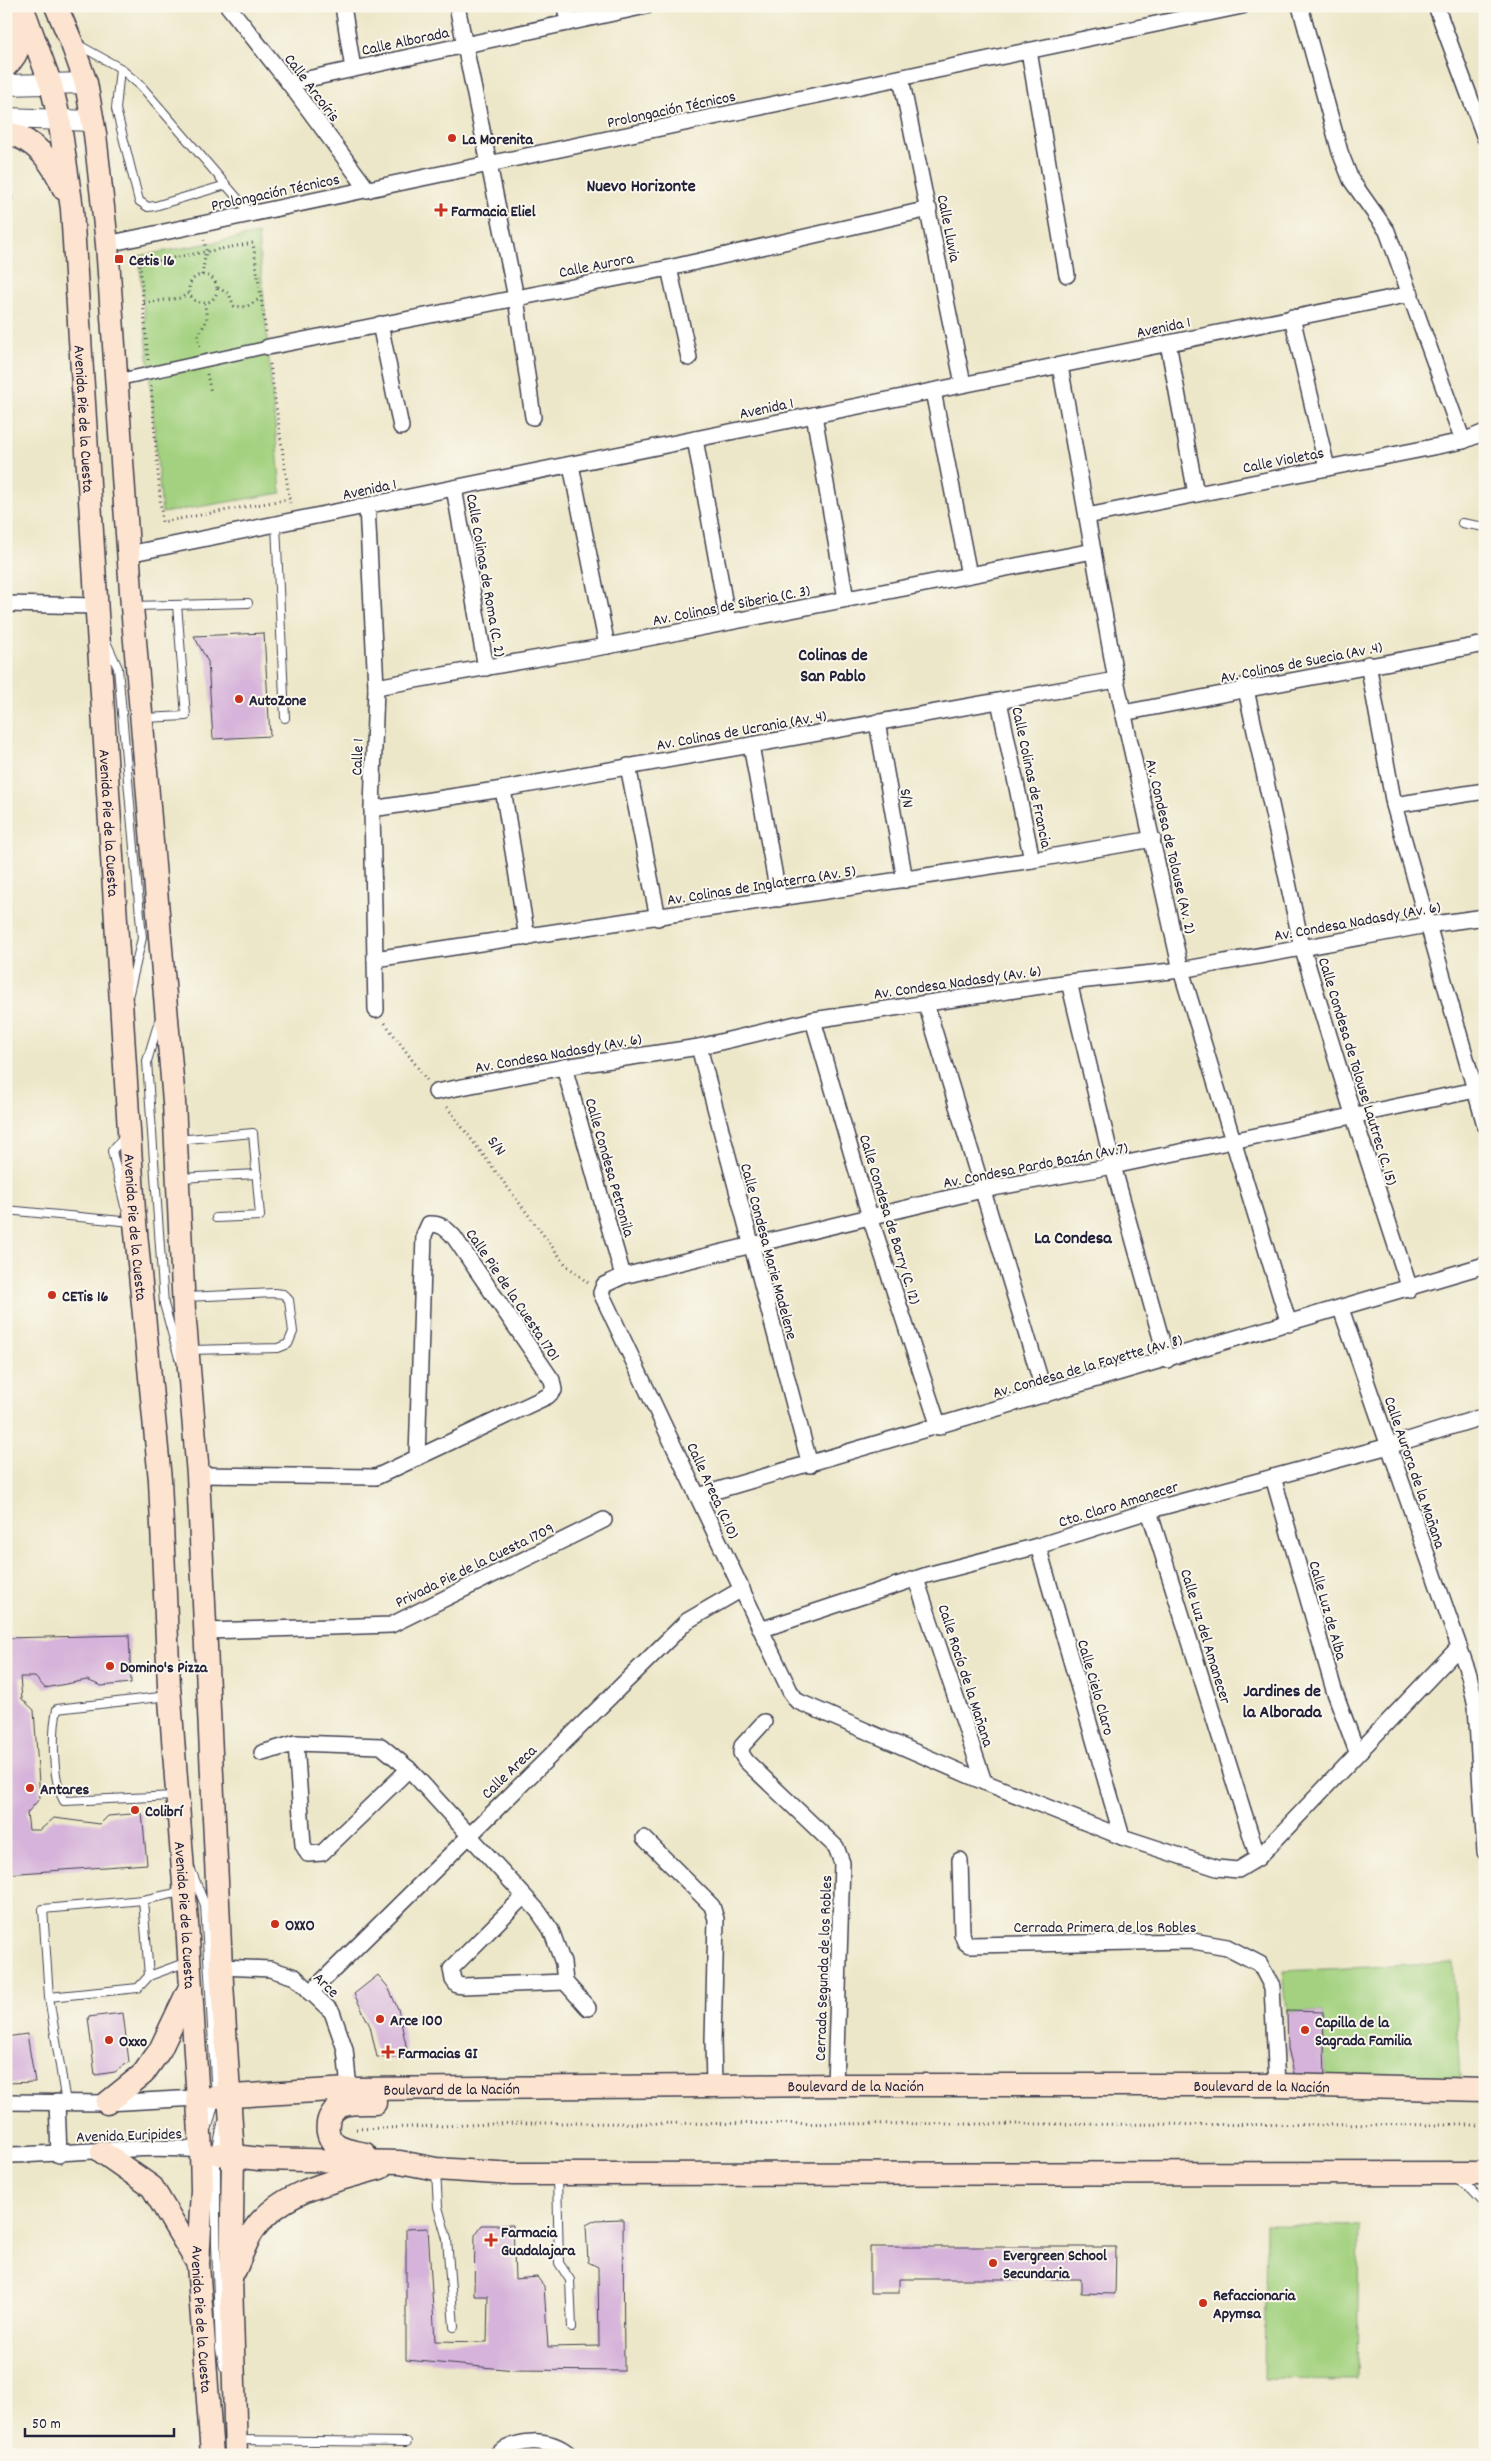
<svg xmlns="http://www.w3.org/2000/svg" width="1491" height="2461" viewBox="0 0 1491 2461" font-family="Dekko,sans-serif">
<style>
.green{fill:#a3d17f;stroke:#627a5d}
.building{fill:#d6b3da}
.lines{fill:none;stroke-linecap:round;stroke-linejoin:round}
.service-casing{stroke:#404050;stroke-width:10}
.pedestrian-casing{stroke:#404050;stroke-width:14}
.minor-casing{stroke:#404050;stroke-width:18}
.tertiary-casing{stroke:#404050;stroke-width:22}
.secondary-casing{stroke:#404050;stroke-width:25}
.path{stroke:#404050;stroke-width:3;stroke-dasharray:1 4;stroke-linecap:butt}
.service{stroke:#fff;stroke-width:8}
.pedestrian{stroke:#fff;stroke-width:11}
.minor{stroke:#fff;stroke-width:15}
.tertiary{stroke:#fff;stroke-width:20}
.secondary{stroke:#fde4d0;stroke-width:22}
.poi-dot{fill:#c8321e;stroke:#fbf7ec;stroke-width:2}
.labels{text-anchor:middle;stroke-width:4;stroke-linejoin:round;paint-order:stroke}
.street-label{font-size:16px;fill:#22223b;stroke:#fbf7ec}
.poi-label{font-size:16px;font-weight:bold;fill:#22223b;stroke:#fbf7ec;text-anchor:start}
.neighbourhood-label{font-size:18px;font-weight:bold;fill:#22223b;stroke:#fbf7ec}
</style>
<rect width="100%" height="100%" fill="#fbf7ec"/>
<filter id="ink" filterUnits="userSpaceOnUse"><feTurbulence type="fractalNoise" baseFrequency=".02" numOctaves="2"/><feDisplacementMap in="SourceGraphic" scale="10" xChannelSelector="R" yChannelSelector="G"/><feConvolveMatrix kernelMatrix="1 2 1 2 8 2 1 2 1" color-interpolation-filters="sRGB"/></filter>
<filter id="wash" filterUnits="userSpaceOnUse"><feTurbulence type="fractalNoise" baseFrequency=".0096" numOctaves="4" result="noise"/><feDisplacementMap in="SourceGraphic" scale="20" xChannelSelector="R" yChannelSelector="G"/><feGaussianBlur stdDeviation="1.12" result="paint"/><feColorMatrix in="noise" values="0 0 0 0 0 0 0 0 0 0 0 0 0 0 0 0 0 1.4 0 .05"/><feComposite in="paint" operator="in"/></filter>
<g filter="url(#wash)">
<rect width="100%" height="100%" fill="#ede7c9"/>
<!-- green -->
<g class="green">
<path d="M258,234L281,493L162,513L139,256Z"/>
<path d="M1453,1963L1460,2078L1325,2079L1323,2012L1287,2011L1283,1971Z"/>
<path d="M1266,2225L1359,2226L1357,2380L1264,2379Z"/>
</g>
<g id="blocks">
<!-- building -->
<g class="building">
<path d="M264,633L270,736L213,739L208,662L194,636Z"/>
<path d="M129,1635L131,1683L101,1686L87,1680L45,1688L35,1677H20L22,1699L34,1710L40,1798L27,1813L29,1830H40L54,1818L100,1824L108,1816L142,1813L147,1864L6,1874V1638Z"/>
<path d="M378,1975L388,1987L398,2009L406,2045V2059L377,2057L370,2026L354,1994Z"/>
<path d="M1287,2011L1323,2012L1325,2079L1295,2077L1288,2048Z"/>
<path d="M123,2013L129,2062L115,2072L95,2075L88,2017Z"/>
<path d="M27,2034L35,2082L7,2083L6,2037Z"/>
<path d="M623,2219L624,2371L515,2370L406,2360V2229L428,2228L435,2341L487,2342L488,2296H474L475,2235L482,2225H513L515,2279L537,2277L544,2286L548,2347L599,2346L598,2267L588,2262L586,2225L596,2220Z"/>
<path d="M870,2247H1116L1115,2294L1081,2293V2279H899V2293H870Z"/>
</g>
</g>
</g>
<g filter="url(#ink)">
<use href="#blocks" fill-opacity="0" stroke="#404050" stroke-width="1"/>
<g class="lines">
<!-- service casing -->
<g class="service-casing">
<g id="service">
<path d="M77,44L120,68L142,87L251,214"/>
<path d="M120,68L116,109L139,201L148,207L155,206L226,185"/>
<path d="M6,198H8"/>
<path d="M1462,523L1485,527"/>
<path d="M276,525L285,718"/>
<path d="M134,606L248,603"/>
<path d="M107,644L118,668L142,938L129,993"/>
<path d="M144,718L186,716L177,605"/>
<path d="M159,1021L147,1061L164,1304L179,1358"/>
<path d="M124,1136L112,1151L125,1206"/>
<path d="M177,1140L253,1133L260,1216L216,1218"/>
<path d="M179,1178L257,1174"/>
<path d="M6,1210L132,1222"/>
<path d="M186,1297L274,1293L283,1294L289,1300L293,1332L288,1344L278,1348L189,1350"/>
<path d="M168,1696L57,1709C52,1733 52,1780 64,1801L175,1796"/>
<path d="M191,1870L205,1905L216,2097L208,2127"/>
<path d="M181,1892L143,1900L43,1909L49,1997L138,1988L149,1976L187,1962"/>
<path d="M143,1900L149,1976"/>
<path d="M49,1997L66,2103"/>
<path d="M222,2124L216,2154V2244L220,2349L224,2368"/>
<path d="M436,2171L438,2207L447,2239L454,2327"/>
<path d="M557,2176L559,2263L570,2280L572,2328"/>
<path d="M1457,2180L1468,2186L1485,2204"/>
<path d="M237,2440L407,2442"/>
</g>
</g>
<!-- pedestrian casing -->
<g class="pedestrian-casing">
<path id="pedestrian" d="M117,380L268,347"/>
</g>
<!-- minor casing -->
<g class="minor-casing">
<g id="minor">
<path d="M228,6L289,83L368,190"/>
<path d="M343,6L353,69"/>
<path d="M457,6L516,298L533,417"/>
<path d="M565,6L568,23"/>
<path d="M1300,6L1340,152L1351,180L1387,231L1463,441"/>
<path d="M1436,6L1485,138"/>
<path d="M1029,51L1067,275"/>
<path d="M901,78L963,384"/>
<path d="M289,83L646,6"/>
<path d="M107,244L1242,6"/>
<path d="M669,268L689,358"/>
<path d="M1292,317L1327,468"/>
<path d="M380,324L401,427"/>
<path d="M1168,343L1196,494"/>
<path d="M268,347L669,268L929,209"/>
<path d="M1060,366L1116,680L1181,970L1289,1324"/>
<path d="M933,391L969,575"/>
<path d="M814,415L846,599"/>
<path d="M695,439L728,622"/>
<path d="M571,465L607,646"/>
<path d="M454,488L486,668"/>
<path d="M367,506L376,687L372,809L376,1010"/>
<path d="M1087,516L1463,441L1485,432"/>
<path d="M128,554L1411,294"/>
<path d="M6,604L96,606"/>
<path d="M1368,664L1394,805L1485,1125"/>
<path d="M1245,685L1302,947L1353,1114L1410,1289"/>
<path d="M376,687L607,646L1093,551"/>
<path d="M999,701L1032,860"/>
<path d="M1123,713L1485,644"/>
<path d="M877,722L905,880"/>
<path d="M751,745L779,899"/>
<path d="M628,766L658,918"/>
<path d="M503,789L527,938"/>
<path d="M1394,805L1485,791"/>
<path d="M372,809L503,789L1116,680"/>
<path d="M375,959L1032,860L1153,839"/>
<path d="M1069,982L1113,1166L1167,1360"/>
<path d="M926,1004L1045,1395"/>
<path d="M813,1020L870,1217L939,1427"/>
<path d="M699,1047L810,1465"/>
<path d="M564,1067L623,1276"/>
<path d="M436,1092L564,1067L699,1047L813,1020L1069,982L1181,970L1427,925L1485,917"/>
<path d="M1341,1309L1469,1675L1476,1706L1485,1852"/>
<path d="M198,1475L376,1477L548,1396L554,1390L552,1380L454,1237C447,1229 440,1223 429,1224L424,1235L417,1458"/>
<path d="M1273,1477L1334,1690L1357,1752"/>
<path d="M698,1496L1485,1265"/>
<path d="M1149,1511L1258,1858"/>
<path d="M1038,1546L1122,1837"/>
<path d="M916,1579L984,1782"/>
<path d="M763,1629L927,1575L1038,1546L1158,1508L1389,1446L1485,1416"/>
<path d="M207,1631L391,1625L604,1520"/>
<path d="M1459,1647L1258,1858L1238,1870L1217,1868L1122,1837L984,1782L797,1701L790,1691L601,1293L604,1285L623,1276L982,1190L1113,1166L1485,1088"/>
<path d="M764,1722L742,1746L741,1753L746,1761L836,1847L842,1863L835,2085"/>
<path d="M296,1743L303,1845L308,1854L322,1853L409,1769"/>
<path d="M262,1753L296,1743L381,1746L409,1769L538,1911L551,1930L563,1963L565,1982L588,2008"/>
<path d="M644,1838L712,1906L716,1919L713,2040L714,2086"/>
<path d="M960,1860L962,1934L965,1942L969,1945L1193,1941L1227,1947L1260,1964L1272,1987L1277,2085"/>
<path d="M524,1896L451,1969L453,1980L457,1985L463,1986L565,1982"/>
<path d="M221,1967L270,1969L295,1977L332,2012L345,2049L349,2089"/>
<path d="M310,1993L687,1621L742,1589"/>
<path d="M6,2102L107,2103L197,2098"/>
<path d="M57,2102L59,2155"/>
<path d="M6,2155C71,2155 138,2144 201,2150"/>
<path d="M496,2455C518,2438 549,2437 570,2455"/>
</g>
</g>
<!-- tertiary casing -->
<g class="tertiary-casing">
<g id="tertiary">
<path d="M6,85L86,83"/>
<path d="M6,118L93,121"/>
</g>
</g>
<!-- secondary casing -->
<g class="secondary-casing">
<g id="secondary">
<path id="s1" d="M22,6L51,85L59,118L72,209L134,1212L160,1480L169,1686L187,1923L201,2150L202,2190L198,2264L212,2455"/>
<path d="M56,6L71,41L86,83L95,134L107,244L132,606L174,1102L184,1310L198,1475L221,1967L233,2156L231,2279L236,2455"/>
<path d="M6,66C24,49 20,37 18,15"/>
<path d="M6,132C37,141 52,161 64,189"/>
<path id="s2" d="M214,2097L349,2089L835,2085H1277L1485,2090"/>
<path d="M107,2103L143,2074L160,2050L190,1987"/>
<path d="M102,2152L152,2187L198,2264"/>
<path d="M219,2154L259,2159L400,2162L436,2169L513,2174L1485,2173"/>
<path d="M365,2154C357,2152 347,2151 339,2147C323,2139 324,2114 341,2106C350,2102 365,2103 375,2103"/>
<path d="M235,2270C241,2257 245,2243 253,2231C281,2190 335,2181 380,2168"/>
</g>
</g>
<!-- path -->
<g class="path">
<circle cx="203" cy="289" r="14"/>
<path d="M202,275L206,251L204,240"/>
<path d="M218,288L229,294L234,306L246,307L261,298"/>
<path d="M144,303L181,298L190,292"/>
<path d="M200,346L198,336L207,320L205,305"/>
<path d="M148,360L140,264L253,243L266,332"/>
<path d="M270,364L290,503"/>
<path d="M207,374L211,393"/>
<path d="M151,386L162,522L289,499"/>
<path d="M385,1023L427,1080"/>
<path d="M447,1107L566,1265L588,1283"/>
<path d="M356,2129L521,2123L1485,2125"/>
</g>
<!-- service -->
<use href="#service" class="service"/>
<!-- pedestrian -->
<use href="#pedestrian" class="pedestrian"/>
<!-- minor -->
<use href="#minor" class="minor"/>
<!-- tertiary -->
<use href="#tertiary" class="tertiary"/>
<!-- secondary -->
<use href="#secondary" class="secondary"/>
</g>
</g>
<!-- markers -->
<g class="poi-dot">
<circle cx="452" cy="138" r="5"/>
<path d="M438.5 202.5h5v5h5v5h-5v5h-5v-5h-5v-5h5z"/>
<rect x="114" y="254" width="10" height="10" rx="2.5"/>
<circle cx="239" cy="699" r="5"/>
<circle cx="52" cy="1295" r="5"/>
<circle cx="110" cy="1666" r="5"/>
<circle cx="30" cy="1788" r="5"/>
<circle cx="135" cy="1810" r="5"/>
<circle cx="275" cy="1924" r="5"/>
<circle cx="380" cy="2019" r="5"/>
<circle cx="1305" cy="2030" r="5"/>
<circle cx="109" cy="2040" r="5"/>
<path d="M385.5 2044.5h5v5h5v5h-5v5h-5v-5h-5v-5h5z"/>
<path d="M488.5 2232.5h5v5h5v5h-5v5h-5v-5h-5v-5h5z"/>
<circle cx="993" cy="2263" r="5"/>
<circle cx="1203" cy="2303" r="5"/>
</g>
<g class="labels">
<!-- street labels -->
<g class="street-label">
<text transform="translate(405 40) rotate(-12)" y="6">Calle Alborada</text>
<text transform="translate(313 87) rotate(53)" y="6">Calle Arcoíris</text>
<text transform="translate(671 108) rotate(-12)" y="6">Prolongación Técnicos</text>
<text transform="translate(275 191) rotate(-12)" y="6">Prolongación Técnicos</text>
<text transform="translate(950 228) rotate(79)" y="6">Calle Lluvia</text>
<text transform="translate(596 264) rotate(-11)" y="6">Calle Aurora</text>
<text transform="translate(1163 326) rotate(-12)" y="6">Avenida 1</text>
<text transform="translate(766 407) rotate(-12)" y="6">Avenida 1</text>
<text dy="6" stroke="none"><textPath href="#s1" startOffset="420">Avenida Pie de la Cuesta</textPath></text>
<text transform="translate(1283 459) rotate(-11)" y="6">Calle Violetas</text>
<text transform="translate(369 488) rotate(-12)" y="6">Avenida 1</text>
<text transform="translate(487 575) rotate(80)" y="6">Calle Colinas de Roma (C. 2)</text>
<text transform="translate(731 604) rotate(-11)" y="6">Av. Colinas de Siberia (C. 3)</text>
<text transform="translate(1301 661) rotate(-11)" y="6">Av. Colinas de Suecia (Av .4)</text>
<text transform="translate(741 729) rotate(-10)" y="6">Av. Colinas de Ucrania (Av. 4)</text>
<text transform="translate(356 757) rotate(-88)" y="6">Calle 1</text>
<text transform="translate(1033 777) rotate(78)" y="6">Calle Colinas de Francia</text>
<text transform="translate(908 798) rotate(80)" y="6">S/N</text>
<text dy="6" stroke="none"><textPath href="#s1" startOffset="825">Avenida Pie de la Cuesta</textPath></text>
<text transform="translate(1172 846) rotate(77)" y="6">Av. Condesa de Tolouse (Av. 2)</text>
<text transform="translate(761 884) rotate(-9)" y="6">Av. Colinas de Inglaterra (Av. 5)</text>
<text transform="translate(1357 920) rotate(-10)" y="6">Av. Condesa Nadasdy (Av. 6)</text>
<text transform="translate(957 981) rotate(-8)" y="6">Av. Condesa Nadasdy (Av. 6)</text>
<text transform="translate(558 1052) rotate(-10)" y="6">Av. Condesa Nadasdy (Av. 6)</text>
<text transform="translate(1359 1071) rotate(73)" y="6">Calle Condesa de Tolouse Lautrec (C. 15)</text>
<text transform="translate(498 1145) rotate(53)" y="6">S/N</text>
<text transform="translate(1035 1164) rotate(-11)" y="6">Av. Condesa Pardo Bazán (Av.7)</text>
<text transform="translate(611 1167) rotate(74)" y="6">Calle Condesa Petronila</text>
<text transform="translate(891 1219) rotate(73)" y="6">Calle Condesa de Barry (C. 12)</text>
<text dy="6" stroke="none"><textPath href="#s1" startOffset="1230">Avenida Pie de la Cuesta</textPath></text>
<text transform="translate(770 1251) rotate(75)" y="6">Calle Condesa Marie Madelene</text>
<text transform="translate(514 1294) rotate(56)" y="6">Calle Pie de la Cuesta 1701</text>
<text transform="translate(1087 1365) rotate(-16)" y="6">Av. Condesa de la Fayette (Av. 8)</text>
<text transform="translate(1416 1472) rotate(71)" y="6">Calle Aurora de la Mañana</text>
<text transform="translate(714 1490) rotate(65)" y="6">Calle Areca (C.10)</text>
<text transform="translate(1118 1503) rotate(-17)" y="6">Cto. Claro Amanecer</text>
<text transform="translate(474 1564) rotate(-26)" y="6">Privada Pie de la Cuesta 1709</text>
<text transform="translate(1329 1610) rotate(74)" y="6">Calle Luz de Alba</text>
<text transform="translate(1207 1636) rotate(73)" y="6">Calle Luz del Amanecer</text>
<text transform="translate(967 1675) rotate(72)" y="6">Calle Rocío de la Mañana</text>
<text transform="translate(1097 1687) rotate(74)" y="6">Calle Cielo Claro</text>
<text transform="translate(508 1771) rotate(-44)" y="6">Calle Areca</text>
<text dy="6" stroke="none"><textPath href="#s1" startOffset="1920">Avenida Pie de la Cuesta</textPath></text>
<text x="1105" y="1932">Cerrada Primera de los Robles</text>
<text transform="translate(822 1968) rotate(-88)" y="6">Cerrada Segunda de los Robles</text>
<text transform="translate(327 1984) rotate(44)" y="6">Arce</text>
<text dy="6" stroke="none"><textPath href="#s2" startOffset="642">Boulevard de la Nación</textPath></text>
<text dy="6" stroke="none"><textPath href="#s2" startOffset="1048">Boulevard de la Nación</textPath></text>
<text dy="6" stroke="none"><textPath href="#s2" startOffset="238">Boulevard de la Nación</textPath></text>
<text transform="translate(129 2134) rotate(-2)" y="6">Avenida Euripides</text>
<text dy="6" stroke="none"><textPath href="#s1" startOffset="2325">Avenida Pie de la Cuesta</textPath></text>
</g>
<!-- poi labels -->
<g class="poi-label">
<text x="462" y="144">La Morenita</text>
<text x="451" y="216">Farmacia Eliel</text>
<text x="129" y="265">Cetis 16</text>
<text x="249" y="705">AutoZone</text>
<text x="62" y="1301">CETis 16</text>
<text x="120" y="1672">Domino's Pizza</text>
<text x="40" y="1794">Antares</text>
<text x="145" y="1816">Colibrí</text>
<text x="285" y="1930">OXXO</text>
<text x="390" y="2025">Arce 100</text>
<text x="1315" y="2027">Capilla de la<tspan x="1315" dy="18">Sagrada Familia</tspan></text>
<text x="119" y="2046">Oxxo</text>
<text x="398" y="2058">Farmacias GI</text>
<text x="501" y="2237">Farmacia<tspan x="501" dy="18">Guadalajara</tspan></text>
<text x="1003" y="2260">Evergreen School<tspan x="1003" dy="18">Secundaria</tspan></text>
<text x="1213" y="2300">Refaccionaria<tspan x="1213" dy="18">Apymsa</tspan></text>
</g>
<!-- neighbourhood labels -->
<g class="neighbourhood-label">
<text x="641" y="191">Nuevo Horizonte</text>
<text x="833" y="660">Colinas de<tspan x="833" dy="21">San Pablo</tspan></text>
<text x="1073" y="1243">La Condesa</text>
<text x="1282" y="1696">Jardines de<tspan x="1282" dy="21">la Alborada</tspan></text>
</g>
</g>
<!-- margin -->
<rect width="1491" height="2461" fill="none" stroke="#fbf7ec" stroke-width="25"/>
<!-- scale -->
<path d="M25 2428v8h149v-8" fill="none" stroke="#22223b" stroke-width="2.5"/>
<text x="32" y="2428" font-size="15" fill="#22223b" stroke="#fbf7ec" stroke-width="4" paint-order="stroke">50 m</text>
</svg>
